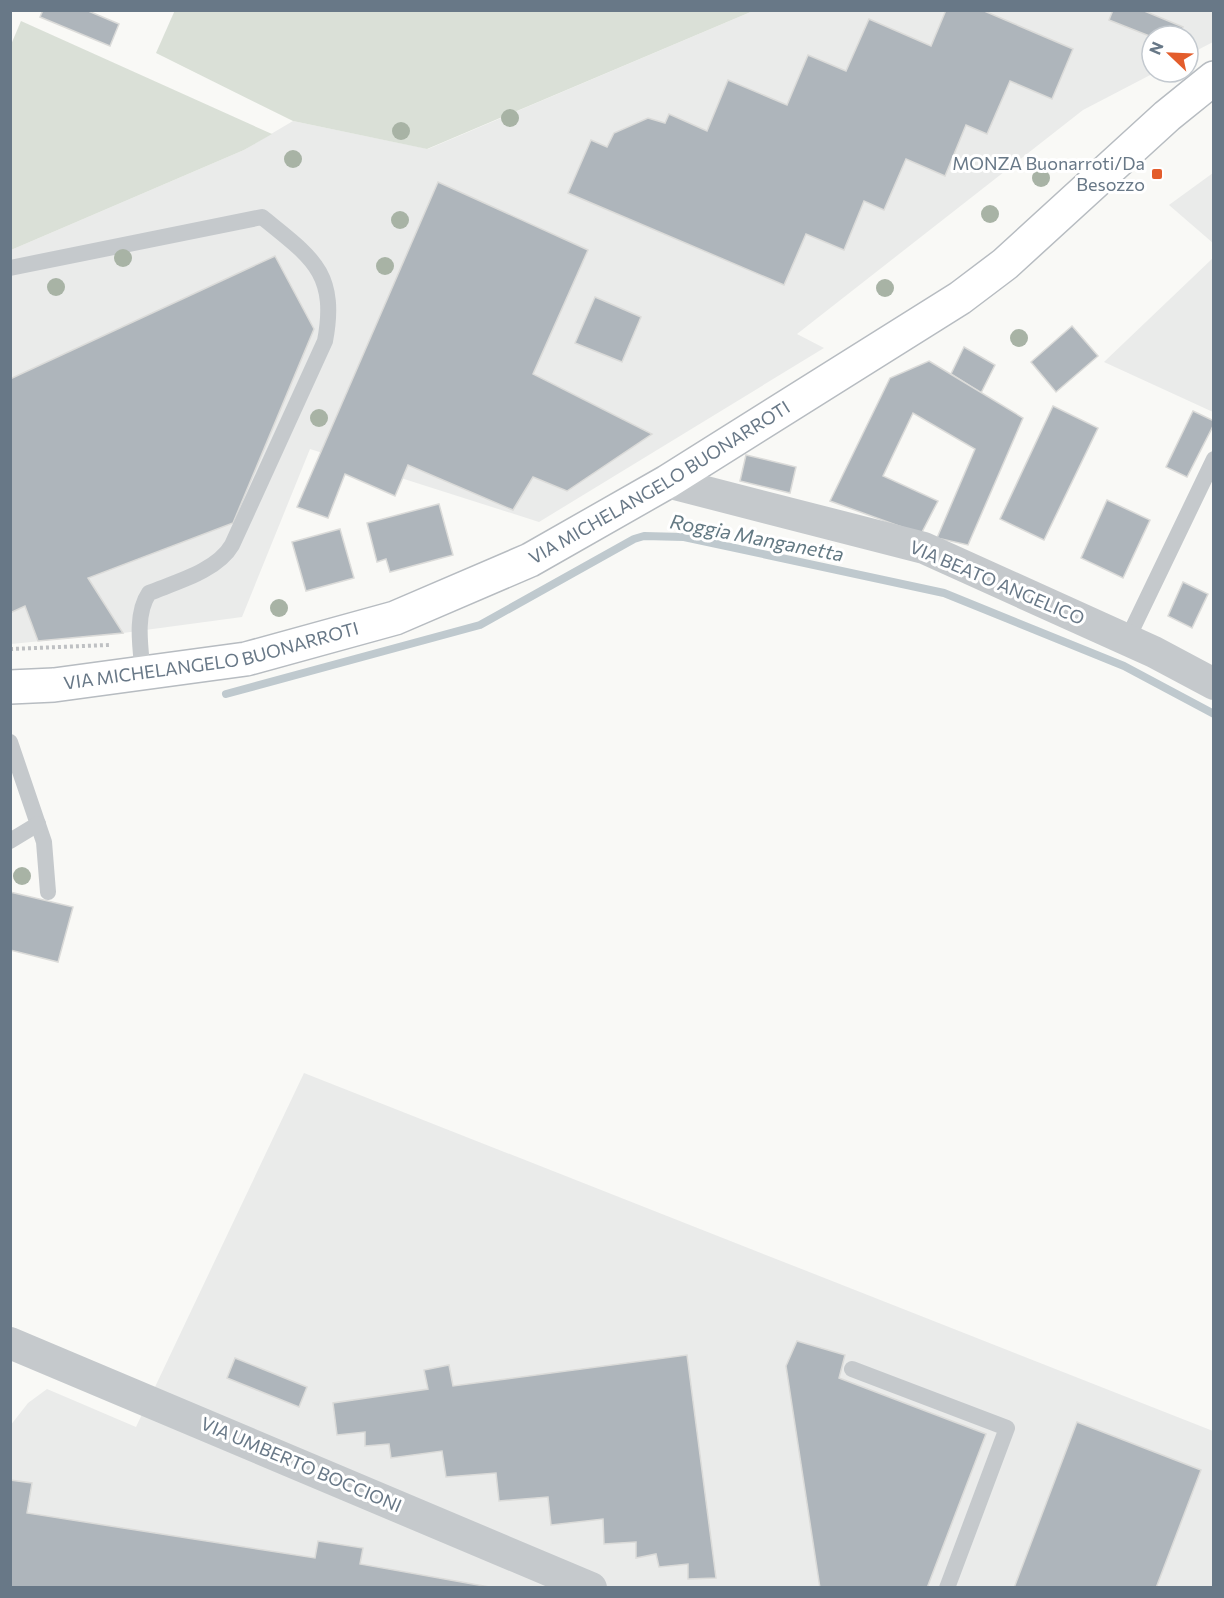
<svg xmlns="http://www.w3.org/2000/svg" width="1224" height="1598" viewBox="0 0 1224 1598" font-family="Commissioner,sans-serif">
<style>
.built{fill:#eaebea}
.green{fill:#dae0d7}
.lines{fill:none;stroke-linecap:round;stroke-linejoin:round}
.stream{stroke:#bfc9ce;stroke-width:8}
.building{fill:#aeb5bb;stroke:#dbdbd9;stroke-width:1.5}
.secondary-casing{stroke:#b7bcc1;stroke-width:36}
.path{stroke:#bfc1c3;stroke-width:4;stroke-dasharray:3 3;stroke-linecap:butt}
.lane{stroke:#c5c9cc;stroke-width:16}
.street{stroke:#c5c9cc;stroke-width:32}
.secondary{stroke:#fff;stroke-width:33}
.tree{fill:#a8b3a5}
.poi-dot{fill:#e35d2c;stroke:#fff;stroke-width:2}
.labels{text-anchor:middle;stroke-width:6;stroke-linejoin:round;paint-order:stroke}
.poi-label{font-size:18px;fill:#687887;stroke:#fff;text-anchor:end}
.street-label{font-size:18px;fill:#687887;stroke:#fff}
.water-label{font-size:20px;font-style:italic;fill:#637983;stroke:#fff}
</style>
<rect width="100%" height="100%" fill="#f9f9f6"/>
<!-- built -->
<g class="built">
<path d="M753,11H1213V42L1188,55V36H1152V72H1156L1083,110L797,334L824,348L539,522L310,449L242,617L123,633L11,644V250L244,150L293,121L428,149Z"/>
<path d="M1213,173V243L1169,205Z"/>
<path d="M1213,258V412L1104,362Z"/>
<path d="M304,1073L1213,1431V1587H11L10,1426L28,1403L47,1389L136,1427Z"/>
</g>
<!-- green -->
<g class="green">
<path d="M175,10H753V11L427,149L293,121L156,53Z"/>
<path d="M21,21L272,134L244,150L11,250L10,47Z"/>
</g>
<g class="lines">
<!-- stream -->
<path class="stream" d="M226,694L480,625L634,539L644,536L684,537L944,593L1124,666L1214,714"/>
</g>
<!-- building -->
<g class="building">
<path d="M43,10H86L119,24L110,46L40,17Z"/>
<path d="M946,10H982L1073,49L1052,99L1010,81L987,134L966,125L945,176L906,159L884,210L864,201L844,250L806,234L784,285L568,193L591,140L607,147L614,133L648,118L665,123L669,114L707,131L728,80L787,105L808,55L846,71L869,19L931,46Z"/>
<path d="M1113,10H1142L1183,27L1179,36L1152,37L1109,20Z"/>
<path d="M438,182L588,250L533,374L652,434L567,491L533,477L513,510L408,465L395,496L345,474L328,518L297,507Z"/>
<path d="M275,256L314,329L233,523L88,578L123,633L38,641L25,606L10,613V379Z"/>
<path d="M595,297L641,317L622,362L575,343Z"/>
<path d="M1072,326L1098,356L1056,392L1031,362Z"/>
<path d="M964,347L995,365L981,393L951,374Z"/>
<path d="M929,361L1023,418L968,545L937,538L975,449L913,413L883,476L938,501L921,534L830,501L890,378Z"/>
<path d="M1053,406L1098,428L1044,540L1000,519Z"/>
<path d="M1193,411L1214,421V424L1187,477L1166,467Z"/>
<path d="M746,455L796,467L790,493L740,481Z"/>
<path d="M1107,500L1150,520L1123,578L1081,558Z"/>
<path d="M439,504L453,555L390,572L386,559L377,562L367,523Z"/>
<path d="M340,529L354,578L306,591L292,542Z"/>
<path d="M1183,582L1208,594L1192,628L1168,616Z"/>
<path d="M10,892L73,907L58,962L10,950Z"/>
<path d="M797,1341L845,1355L839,1378L986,1434L927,1588H820L786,1366Z"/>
<path d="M687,1355L716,1578L688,1579V1564L659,1567L656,1554L636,1558V1542L604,1544L603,1519L551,1525L548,1497L499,1501L496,1473L446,1477L442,1451L391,1458L389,1444L365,1446V1432L337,1435L333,1403L428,1389L424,1370L449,1365L453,1386Z"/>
<path d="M235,1358L307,1387L299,1407L227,1378Z"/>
<path d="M1077,1422L1201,1470L1156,1588H1014Z"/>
<path d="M10,1480L32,1483L27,1513L315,1558L318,1541L363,1548L360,1564L495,1588H10Z"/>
</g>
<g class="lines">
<!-- secondary casing -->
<g class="secondary-casing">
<g id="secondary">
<path id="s1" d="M10,687L54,685L246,659L395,618L530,560L667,482L960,298L1005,264L1167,116L1214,78"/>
</g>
</g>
<!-- path -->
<path class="path" d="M10,649L109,645"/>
<!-- lane -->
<g class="lane">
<path d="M10,268L262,217C311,257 338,272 325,341L232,545C217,571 176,582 149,593C134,615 141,650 143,675"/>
<path d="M1127,640L1214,459"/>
<path d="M10,742L44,842L48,892"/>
<path d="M10,841L38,824"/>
<path d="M852,1369L1007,1428L947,1588"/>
</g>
<!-- street -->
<g class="street">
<path d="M667,482L924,548L1154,652L1214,684"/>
<path d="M10,1343L591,1588"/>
</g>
<!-- secondary -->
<use href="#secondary" class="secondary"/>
</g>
<!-- trees -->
<g class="tree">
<circle cx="510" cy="118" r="9"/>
<circle cx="401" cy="131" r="9"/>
<circle cx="293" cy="159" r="9"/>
<circle cx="1041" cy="178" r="9"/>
<circle cx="990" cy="214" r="9"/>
<circle cx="400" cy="220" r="9"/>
<circle cx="123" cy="258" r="9"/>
<circle cx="385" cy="266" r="9"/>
<circle cx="56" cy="287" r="9"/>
<circle cx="885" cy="288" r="9"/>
<circle cx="1019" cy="338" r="9"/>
<circle cx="319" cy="418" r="9"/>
<circle cx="279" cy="608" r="9"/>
<circle cx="22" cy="876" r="9"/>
</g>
<!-- markers -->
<rect class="poi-dot" x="1151" y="168" width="12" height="12" rx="3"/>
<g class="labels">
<!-- poi labels -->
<g class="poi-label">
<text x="1145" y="170">MONZA Buonarroti/Da<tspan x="1145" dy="21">Besozzo</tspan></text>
</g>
<!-- street labels -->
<g class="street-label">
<text dy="6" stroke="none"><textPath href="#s1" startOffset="690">VIA MICHELANGELO BUONARROTI</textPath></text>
<text transform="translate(997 583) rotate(23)" y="6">VIA BEATO ANGELICO</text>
<text dy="6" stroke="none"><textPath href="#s1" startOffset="204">VIA MICHELANGELO BUONARROTI</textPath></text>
<text transform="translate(301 1465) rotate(23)" y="6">VIA UMBERTO BOCCIONI</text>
</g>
<!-- water labels -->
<g class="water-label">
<text transform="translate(757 538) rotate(11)" y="7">Roggia Manganetta</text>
</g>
</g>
<!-- border -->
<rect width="1224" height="1598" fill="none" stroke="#687887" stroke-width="24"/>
<!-- north arrow -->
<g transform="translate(1170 54) rotate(293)"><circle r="28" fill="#ffffff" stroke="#c3c9cf" stroke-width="1.5"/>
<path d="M0-4.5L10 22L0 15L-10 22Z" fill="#e35d2c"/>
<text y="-9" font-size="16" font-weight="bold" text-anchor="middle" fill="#687887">N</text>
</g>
</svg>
